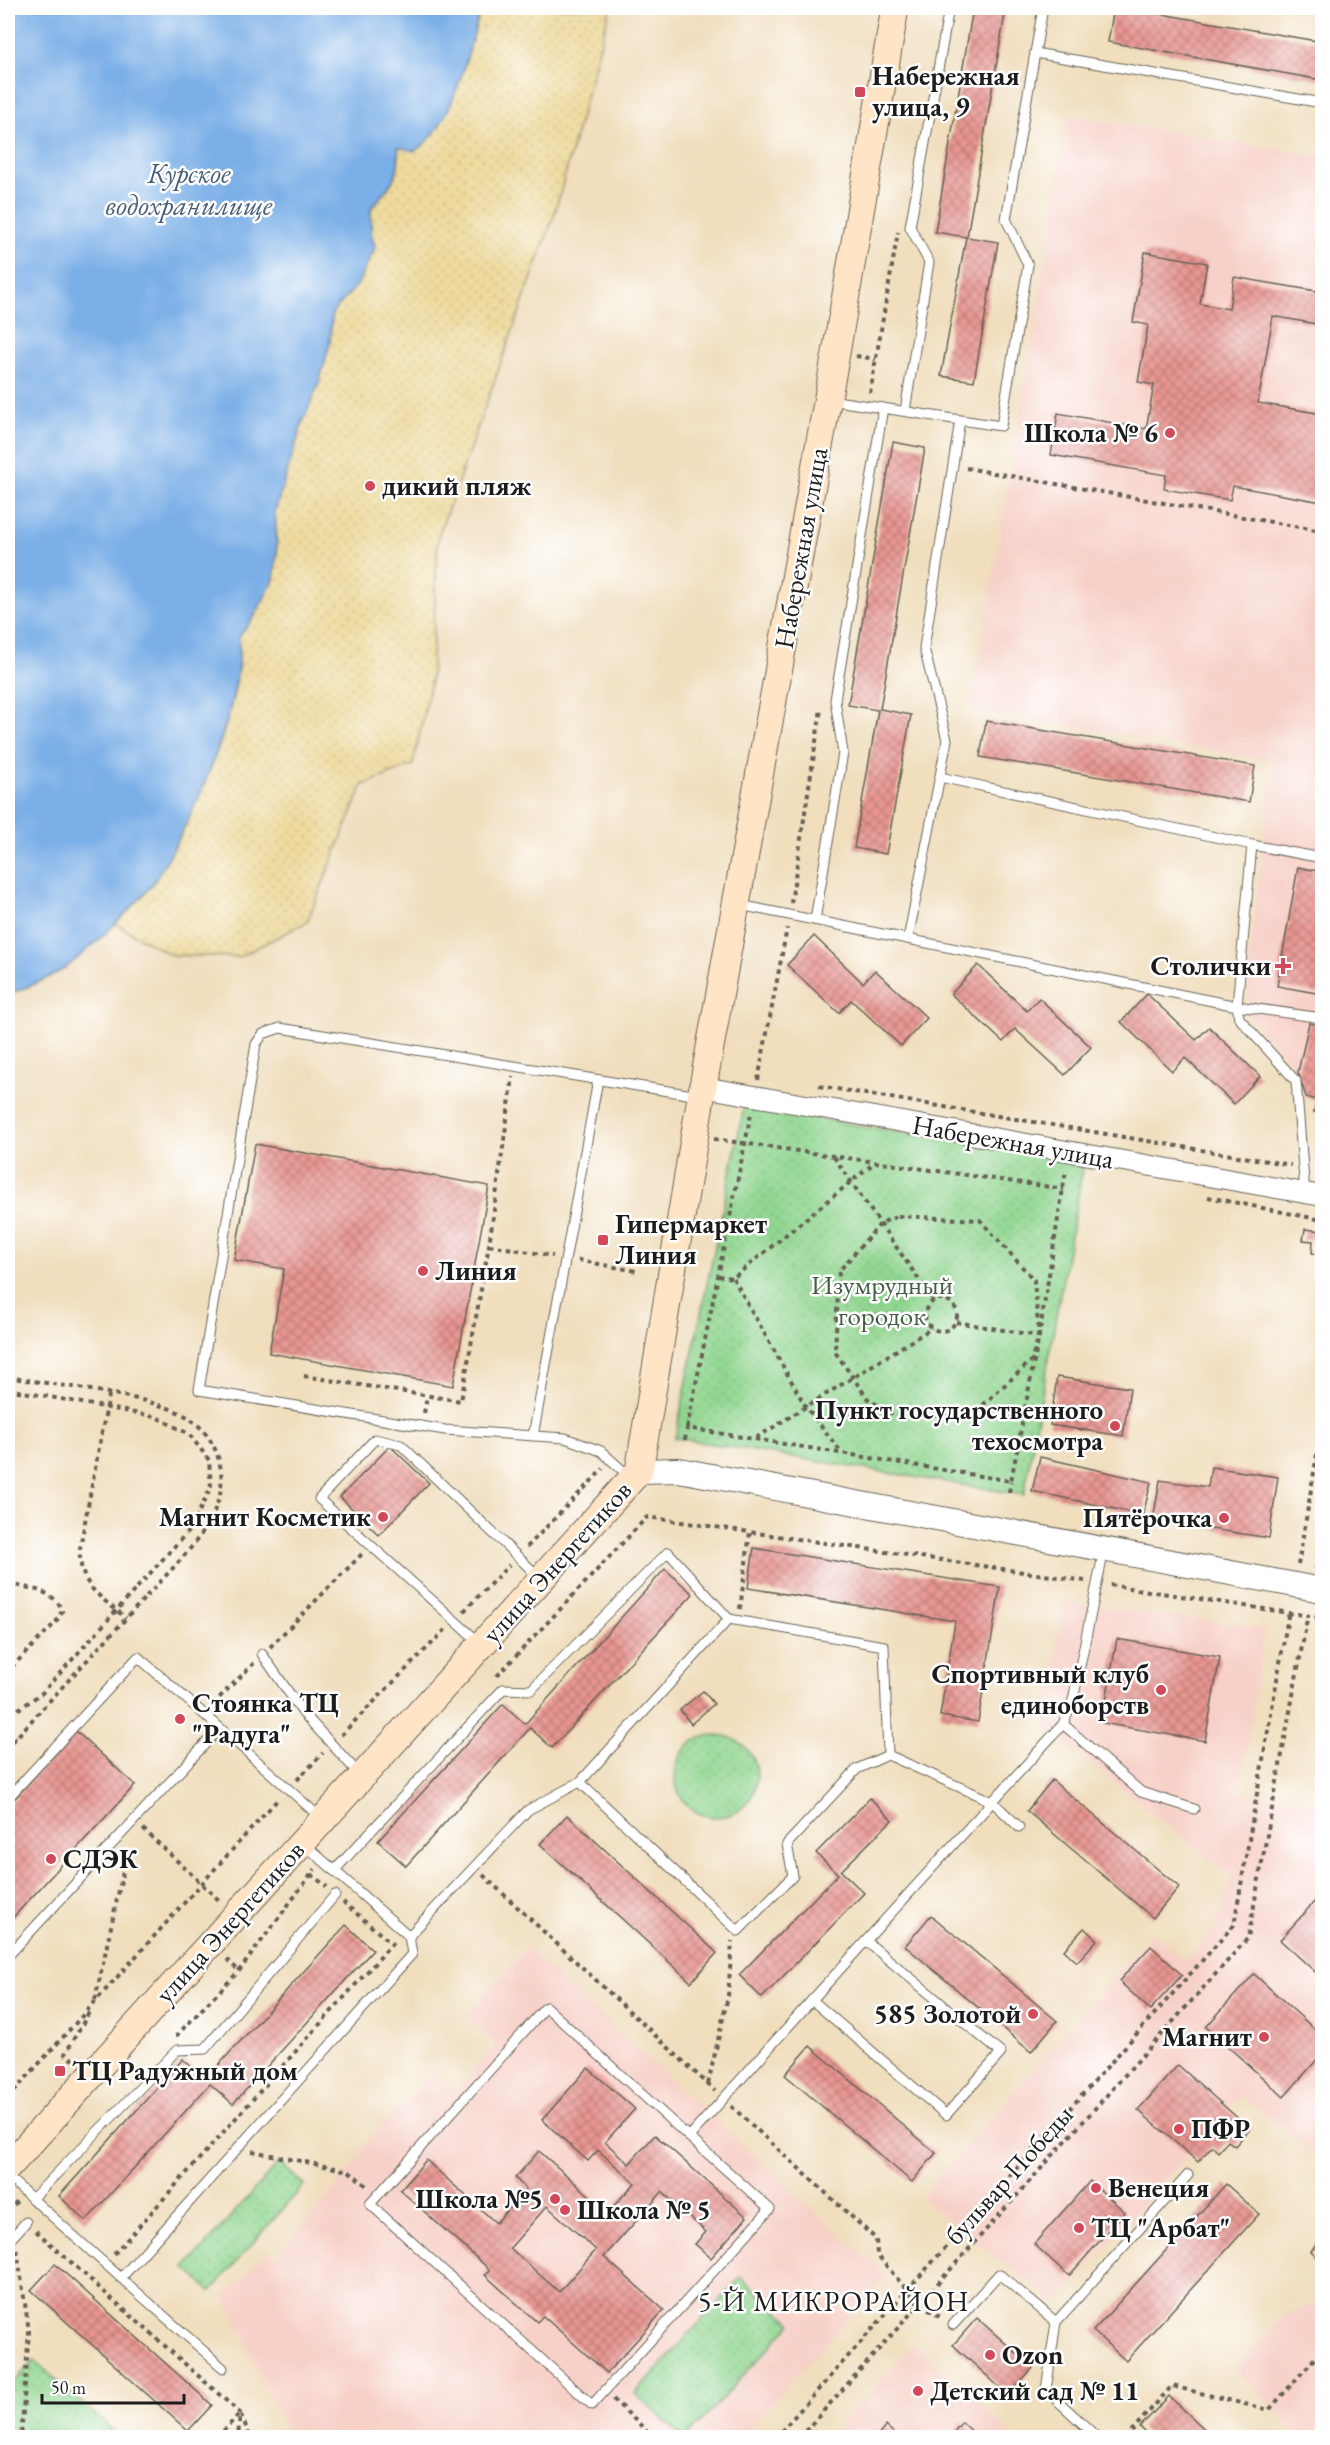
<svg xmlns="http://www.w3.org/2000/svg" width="1330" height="2445" viewBox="0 0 1330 2445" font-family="'EB Garamond',serif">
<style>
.built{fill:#f7d1c8}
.grass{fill:url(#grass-dots);stroke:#567956;stroke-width:1.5}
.sand{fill:url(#sand-dots);stroke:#857b5d;stroke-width:1.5}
.water{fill:#7aafe7;stroke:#4b6682;stroke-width:1.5}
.building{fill:url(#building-cross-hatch);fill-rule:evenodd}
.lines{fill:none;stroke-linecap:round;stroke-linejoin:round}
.service-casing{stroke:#666054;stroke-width:11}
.minor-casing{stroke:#666054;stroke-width:22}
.tertiary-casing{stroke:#666054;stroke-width:26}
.secondary-casing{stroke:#666054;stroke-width:29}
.path{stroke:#666054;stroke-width:4;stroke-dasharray:4.5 4.5;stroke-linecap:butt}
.service{stroke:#fff;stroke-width:9}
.minor{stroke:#fff;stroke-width:20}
.tertiary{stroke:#fff;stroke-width:24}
.secondary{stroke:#ffe4c6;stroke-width:27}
.poi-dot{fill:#d1495b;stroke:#fff;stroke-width:2}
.labels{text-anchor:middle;stroke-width:5;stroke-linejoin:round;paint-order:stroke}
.poi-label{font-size:27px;font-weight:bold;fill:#1c1c1c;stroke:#fff;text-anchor:start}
.street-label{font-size:27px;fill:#1c1c1c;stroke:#fff}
.park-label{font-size:27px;fill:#455d45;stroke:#fff}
.water-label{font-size:28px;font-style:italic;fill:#465e77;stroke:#fff}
.neighbourhood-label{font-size:28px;letter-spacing:1.5px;fill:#1c1c1c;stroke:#fff}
</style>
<defs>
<pattern id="grass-dots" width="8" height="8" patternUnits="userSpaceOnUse" patternTransform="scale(1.5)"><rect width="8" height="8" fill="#91d690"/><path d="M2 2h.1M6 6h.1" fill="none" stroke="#7cb77c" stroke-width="1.8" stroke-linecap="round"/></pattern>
<pattern id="sand-dots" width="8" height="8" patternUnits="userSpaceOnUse" patternTransform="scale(1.5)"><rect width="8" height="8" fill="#eeda9e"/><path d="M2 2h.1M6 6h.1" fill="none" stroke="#ccba88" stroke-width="1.8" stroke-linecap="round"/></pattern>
<pattern id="building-cross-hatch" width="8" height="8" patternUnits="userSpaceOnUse" patternTransform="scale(1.5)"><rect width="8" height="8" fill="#e99692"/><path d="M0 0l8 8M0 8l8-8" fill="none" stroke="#bc7a76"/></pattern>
</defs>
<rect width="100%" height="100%" fill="#fff"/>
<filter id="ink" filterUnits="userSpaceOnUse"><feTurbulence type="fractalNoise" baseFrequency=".0167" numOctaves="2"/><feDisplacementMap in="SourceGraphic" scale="12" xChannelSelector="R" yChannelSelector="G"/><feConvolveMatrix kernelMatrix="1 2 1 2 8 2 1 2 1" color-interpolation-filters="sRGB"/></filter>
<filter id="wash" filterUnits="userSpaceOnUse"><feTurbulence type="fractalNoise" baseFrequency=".008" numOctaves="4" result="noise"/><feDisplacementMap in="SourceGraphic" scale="24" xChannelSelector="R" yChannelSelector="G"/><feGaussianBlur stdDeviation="1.35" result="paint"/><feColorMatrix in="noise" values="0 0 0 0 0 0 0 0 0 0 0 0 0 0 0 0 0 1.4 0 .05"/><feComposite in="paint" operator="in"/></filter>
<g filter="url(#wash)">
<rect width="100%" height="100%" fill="#f0debd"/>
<!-- built -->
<g class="built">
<path d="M1069,115L1322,156V1087L1307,1083L1249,1015L1248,970L1273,761L971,709Z"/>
<path d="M1063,1602L1265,1628L1240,1792L1322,1804V2143L1314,2153L1241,2096L1056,2304L921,2198L1152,1933L1187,1961L1215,1929L1232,1877L1046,1728Z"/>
<path d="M526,1948L887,2276L740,2438L288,2437L225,2297L267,2250L277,2257L363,2154L360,2150L396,2109L399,2111L432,2072L457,2091L495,2043L465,2017Z"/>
<path d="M1322,2300V2437H1301L1235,2369L1283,2316Z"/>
<path d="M914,2344L1015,2437L829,2438Z"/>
</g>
<!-- grass -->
<g class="grass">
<path d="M744,1107L1084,1162L1024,1495L675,1438Z"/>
<circle cx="716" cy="1776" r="41"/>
<path d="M279,2162L304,2185L211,2291L185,2268Z"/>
<path d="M741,2277L792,2323L687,2437H683L635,2394Z"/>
<path d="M34,2360L120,2437H8V2389Z"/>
</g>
<!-- sand -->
<path class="sand" d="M481,8H610L554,216L438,537L431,681L413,765L363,785L307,922L239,957L171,955L114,923C127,910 145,896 155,880C193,820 244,708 239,637L254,617L277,553L275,511L303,421L318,386L330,343L332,313L357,285L375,248L371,233V208C390,186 402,177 398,146L462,74Z"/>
<!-- water -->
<path class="water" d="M8,8H481C469,48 453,131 414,151L398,147C401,178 390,185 371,208V233L375,248L357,285L332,313L330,343L318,386L303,421L275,511L277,553L274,580L254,617L239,637C243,705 192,824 154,881C141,901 82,957 62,970C47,980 25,988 8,994Z"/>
<g id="blocks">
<!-- building -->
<g class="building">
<path d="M973,8H1006L967,237L998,242L974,381L941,376L966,237L935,232Z"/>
<path d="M1114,8H1127L1322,42V80L1108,42Z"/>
<path d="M1145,252L1207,263L1200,304L1229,309L1234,277L1322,292V325L1273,316L1258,403L1322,414V502L1233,486L1230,500L1164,489L1166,475L1051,455L1058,413L1146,429L1154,385L1138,382L1148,325L1133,322Z"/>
<path d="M893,442L925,448L880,709L911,715L886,854L854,848L878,710L848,705Z"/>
<path d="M986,721L1255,766L1249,802L980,757Z"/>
<path d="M1298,867L1322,872V994L1277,986Z"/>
<path d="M814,936L863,983L875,970L927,1018L901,1046L851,1000L839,1013L787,965Z"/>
<path d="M978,965L1027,1011L1039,998L1091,1047L1065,1075L1015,1029L1003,1042L951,994Z"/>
<path d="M1147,994L1196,1040L1209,1027L1260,1076L1234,1104L1185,1058L1172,1071L1121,1022Z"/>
<path d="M1309,1023L1322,1026V1113L1314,1112L1317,1100L1306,1097L1298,1072Z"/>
<path d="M255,1144L489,1186L453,1386L269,1353L284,1269L234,1260Z"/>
<path d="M1305,1229L1322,1231V1255L1312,1253L1313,1241L1303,1240Z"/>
<path d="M1057,1377L1130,1388L1123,1436L1050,1425Z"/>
<path d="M390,1446L429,1483L379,1535L340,1497Z"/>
<path d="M1040,1457L1151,1482L1143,1515L1032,1491Z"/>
<path d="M1211,1467L1278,1477L1269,1538L1153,1520L1160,1480L1208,1487Z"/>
<path d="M754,1548L1000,1587L978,1722L940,1716L955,1621L748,1588Z"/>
<path d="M665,1569L693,1594L552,1748L530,1728L406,1866L378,1841L503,1704L525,1724Z"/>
<path d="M1117,1639L1220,1657L1205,1741L1102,1723Z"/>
<path d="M703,1691L714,1704L691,1724L680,1710Z"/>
<path d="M76,1731L135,1785L8,1923V1806Z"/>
<path d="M1052,1780L1179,1887L1153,1918L1027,1811Z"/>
<path d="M870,1798L892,1820L841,1871L864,1893L762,1998L739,1975L838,1874L816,1853Z"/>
<path d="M567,1815L717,1953L691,1982L540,1844Z"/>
<path d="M1314,1902L1322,1910L1321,1977L1280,1940Z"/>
<path d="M931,1915L1057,2021L1031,2052L905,1946Z"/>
<path d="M346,1925L373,1950L233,2104L210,2084L86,2221L59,2196L183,2059L205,2080Z"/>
<path d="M1084,1928L1097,1940L1077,1962L1064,1950Z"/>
<path d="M1151,1946L1182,1975L1150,2010L1119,1981Z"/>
<path d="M1254,1974L1322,2036V2054L1284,2097L1206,2027Z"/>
<path d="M810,2046L936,2153L912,2182L785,2075Z"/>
<path d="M1178,2065L1250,2129L1235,2146L1228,2141L1218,2152L1212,2146L1198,2162L1138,2110Z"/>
<path d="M588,2068L635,2109L605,2142L629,2164L655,2135L747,2217L711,2258L695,2244L706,2232L662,2192L604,2257L664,2310L607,2373L543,2316L537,2322L485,2275L490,2270L400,2190L426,2160L496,2223L526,2189L515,2178L539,2151L608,2212L635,2183L598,2150L588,2161L542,2120ZM547,2206L596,2250L559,2292L510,2248Z"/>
<path d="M1090,2181L1125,2212L1069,2276L1034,2244Z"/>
<path d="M1226,2184L1259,2214L1126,2361L1093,2331Z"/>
<path d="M1322,2237V2262L1311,2251Z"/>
<path d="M55,2264L212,2405L188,2431L31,2290Z"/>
<path d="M977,2318L1033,2368L1008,2395L953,2345Z"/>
<path d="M1169,2396L1214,2438H1151L1140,2427Z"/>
<path d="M962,2422L979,2438H949Z"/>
<path d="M886,2426L899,2438H876Z"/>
</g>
</g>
</g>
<g filter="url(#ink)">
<use href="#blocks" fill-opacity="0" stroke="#666054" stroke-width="1.5"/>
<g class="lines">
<!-- service casing -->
<g class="service-casing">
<g id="service">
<path d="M1043,8L1035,53L1322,103"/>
<path d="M830,400L960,420L924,648L947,740L908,939"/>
<path d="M905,411L929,262L910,227L949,8"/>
<path d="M960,420L1001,426L1028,265L1006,219L1035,53"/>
<path d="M940,777L1252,845"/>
<path d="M1322,858L1252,845L1237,1006L1322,1018"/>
<path d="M740,905L1237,1006L1239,1018L1296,1081L1305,1193"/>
<path d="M815,920L843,753L835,700L883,408"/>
<path d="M533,1436L598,1080"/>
<path d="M630,1477L601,1451L565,1438L445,1430L199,1390L256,1044L263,1034L280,1028L699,1096"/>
<path d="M480,1643L319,1499L375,1439L401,1445L540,1578"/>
<path d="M262,1654L303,1713L360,1775"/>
<path d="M1063,1724L1141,1792L1194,1809"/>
<path d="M580,1782L738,1931L793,1876L787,1844L857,1769L888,1755"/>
<path d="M8,1798L138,1657L220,1728"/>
<path d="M304,1844L409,1936L528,1810L580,1782L729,1619L884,1646L888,1755L993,1802L1019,1827"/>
<path d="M334,1871L503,1689L531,1690L668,1552L729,1619"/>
<path d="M866,1941L1001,2053L946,2115L812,2000L1063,1724L1073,1700L1104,1550"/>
<path d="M8,1956L220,1728L321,1818"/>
<path d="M689,2137L546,2007L370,2204L592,2405L770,2209L689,2137L812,2000"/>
<path d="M8,2177L121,2278L412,1954L409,1936"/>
<path d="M32,2199L177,2050L205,2049L335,1895"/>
<path d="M8,2242L26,2222"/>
<path d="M121,2278L223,2368"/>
<path d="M1056,2322L1188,2175"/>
<path d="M953,2325L999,2274L1056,2322L1046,2390L1098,2438"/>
<path d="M8,2369L9,2368"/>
</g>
</g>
<!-- minor casing -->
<g class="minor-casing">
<path id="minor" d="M703,1087L1322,1196"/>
</g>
<!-- tertiary casing -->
<g class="tertiary-casing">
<path id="tertiary" d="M639,1471L679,1470L1322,1590"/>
</g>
<!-- secondary casing -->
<g class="secondary-casing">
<path id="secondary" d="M8,2167L639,1471L701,1097L836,353L895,8"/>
</g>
<!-- path -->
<g class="path">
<path d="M856,356L876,359"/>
<path d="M870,393L898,232"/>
<path d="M966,468L1322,531"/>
<path d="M791,903L821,709"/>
<path d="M758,1080L787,928"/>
<path d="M819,1086L1291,1165"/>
<path d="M714,1139L1064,1189"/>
<path d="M834,1157L933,1300"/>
<path d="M1208,1197L1322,1220"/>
<path d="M898,1216L980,1220L1034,1280L1039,1336L1031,1361L971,1416L890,1413L868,1399L835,1352L839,1271L881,1223Z"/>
<path d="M489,1245L553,1256"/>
<path d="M578,1260L636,1271"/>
<path d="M718,1276L733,1278L874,1163"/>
<path d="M733,1278L806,1407L842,1453"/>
<circle cx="941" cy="1315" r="16"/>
<path d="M956,1322L1039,1336"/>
<path d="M304,1376L461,1401L489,1245L513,1077"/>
<path d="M8,1377C52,1385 155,1395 189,1418C215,1436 227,1468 219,1498C207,1538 170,1570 143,1600C98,1649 52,1697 8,1747"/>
<path d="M8,1389L156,1417L189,1434L209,1460L211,1487L191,1528L42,1693L16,1711L8,1710"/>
<path d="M109,1395L80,1548C78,1586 100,1596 126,1618"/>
<path d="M424,1413L427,1396"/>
<path d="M687,1428L751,1114"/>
<path d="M756,1438L932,1328"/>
<path d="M685,1440L687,1428L1011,1481L1039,1336L1066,1170"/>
<path d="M1009,1492L1011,1481"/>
<path d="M527,1547L603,1469"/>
<path d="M1298,1565L1322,1426"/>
<path d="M1316,1569L1322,1531"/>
<path d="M8,1584C28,1588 54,1589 62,1611L56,1622L8,1671"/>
<path d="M1110,1585L1322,1618"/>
<path d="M740,1609L750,1532"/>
<path d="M464,1611L509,1565"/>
<path d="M270,1647L362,1554"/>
<path d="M497,1676L647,1517L1085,1581"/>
<path d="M213,1704L254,1663"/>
<path d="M8,1731L16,1738"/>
<path d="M341,1735L446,1629"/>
<path d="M297,1780L323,1753"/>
<path d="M143,1829L221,1902"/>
<path d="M311,1874L327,1887"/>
<path d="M483,1875L715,2091"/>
<path d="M227,1959L239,1971"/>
<path d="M95,2000L128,1849"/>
<path d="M176,2036L239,1971L315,1869"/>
<path d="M74,2060L65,2054L91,2009"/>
<path d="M708,2084L728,1996L732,1941"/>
<path d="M8,2098L279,1798"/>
<path d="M731,2106L876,2239L877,2255L919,2304L942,2318"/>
<path d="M252,2151L349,2171L368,2187"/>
<path d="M8,2212L17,2201"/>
<path d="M36,2231L240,2413L238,2438"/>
<path d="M17,2250L29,2331L21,2438"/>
<path d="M114,2254L392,1944L343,1902"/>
<path d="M613,2399L654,2438"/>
<path d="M217,2438L240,2413L251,2438"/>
<path d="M775,2438L1234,1925L1289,1611"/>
<path d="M799,2438L1248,1938L1308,1614"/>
<path d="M1125,2438L1172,2386L1269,2410L1322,2350"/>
</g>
<!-- service -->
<use href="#service" class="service"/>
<!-- minor -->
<use href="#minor" class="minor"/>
<!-- tertiary -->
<use href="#tertiary" class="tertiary"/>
<!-- secondary -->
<use href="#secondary" class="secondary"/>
</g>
</g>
<!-- markers -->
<g class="poi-dot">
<rect x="854" y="86" width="12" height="12" rx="3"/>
<circle cx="1170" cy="433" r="6"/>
<circle cx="370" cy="486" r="6"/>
<path d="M1280 957h6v6h6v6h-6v6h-6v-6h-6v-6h6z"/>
<rect x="597" y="1234" width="12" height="12" rx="3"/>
<circle cx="423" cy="1271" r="6"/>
<circle cx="1115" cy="1426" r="6"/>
<circle cx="383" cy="1517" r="6"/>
<circle cx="1224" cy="1518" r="6"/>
<circle cx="1161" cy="1690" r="6"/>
<circle cx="180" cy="1719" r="6"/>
<circle cx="51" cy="1859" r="6"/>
<circle cx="1033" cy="2014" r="6"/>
<circle cx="1264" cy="2037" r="6"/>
<rect x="54" y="2065" width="12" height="12" rx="3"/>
<circle cx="1179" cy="2129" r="6"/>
<circle cx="1096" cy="2188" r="6"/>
<circle cx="555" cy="2199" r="6"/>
<circle cx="565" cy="2210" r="6"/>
<circle cx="1079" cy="2228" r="6"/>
<circle cx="990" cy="2355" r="6"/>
<circle cx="918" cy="2391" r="6"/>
</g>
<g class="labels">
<!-- poi labels -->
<g class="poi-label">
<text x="872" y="85">Набережная<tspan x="872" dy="31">улица, 9</tspan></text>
<text x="1158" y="442" text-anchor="end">Школа № 6</text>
<text x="382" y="495">дикий пляж</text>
<text x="1271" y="975" text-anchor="end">Столички</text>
<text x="615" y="1233">Гипермаркет<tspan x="615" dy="31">Линия</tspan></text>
<text x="435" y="1280">Линия</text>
<text x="1103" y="1419" text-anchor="end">Пункт государственного<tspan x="1103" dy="31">техосмотра</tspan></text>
<text x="371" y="1526" text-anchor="end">Магнит Косметик</text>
<text x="1212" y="1527" text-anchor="end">Пятёрочка</text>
<text x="1149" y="1683" text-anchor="end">Спортивный клуб<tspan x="1149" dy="31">единоборств</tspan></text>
<text x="192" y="1712">Стоянка ТЦ<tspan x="192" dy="31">"Радуга"</tspan></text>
<text x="63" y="1868">СДЭК</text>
<text x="1021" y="2023" text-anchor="end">585 Золотой</text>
<text x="1252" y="2046" text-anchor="end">Магнит</text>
<text x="72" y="2080">ТЦ Радужный дом</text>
<text x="1191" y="2138">ПФР</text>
<text x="1108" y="2197">Венеция</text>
<text x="543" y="2208" text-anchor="end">Школа №5</text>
<text x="577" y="2219">Школа № 5</text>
<text x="1091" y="2237">ТЦ "Арбат"</text>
<text x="1002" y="2364">Ozon</text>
<text x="930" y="2400">Детский сад № 11</text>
</g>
<!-- street labels -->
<g class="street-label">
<text transform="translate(801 548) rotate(-80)" y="9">Набережная улица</text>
<text transform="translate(1013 1142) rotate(10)" y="9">Набережная улица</text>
<text transform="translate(557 1562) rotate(-48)" y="9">улица Энергетиков</text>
<text transform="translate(230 1922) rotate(-48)" y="9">улица Энергетиков</text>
<text transform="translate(1009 2175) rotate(-48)" y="9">бульвар Победы</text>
</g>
<!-- park labels -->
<g class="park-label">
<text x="882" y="1294">Изумрудный<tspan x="882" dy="31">городок</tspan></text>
</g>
<!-- water labels -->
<g class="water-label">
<text x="189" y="183">Курское<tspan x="189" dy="32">водохранилище</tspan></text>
</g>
<!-- neighbourhood labels -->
<g class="neighbourhood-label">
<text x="834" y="2311">5-Й МИКРОРАЙОН</text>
</g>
</g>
<!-- margin -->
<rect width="1330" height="2445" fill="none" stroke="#fff" stroke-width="30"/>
<!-- scale -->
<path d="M42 2394v9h142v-9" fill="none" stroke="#1c1c1c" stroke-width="3"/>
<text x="51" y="2394" font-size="18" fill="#1c1c1c" stroke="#ffffff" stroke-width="4.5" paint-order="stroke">50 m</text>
</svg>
